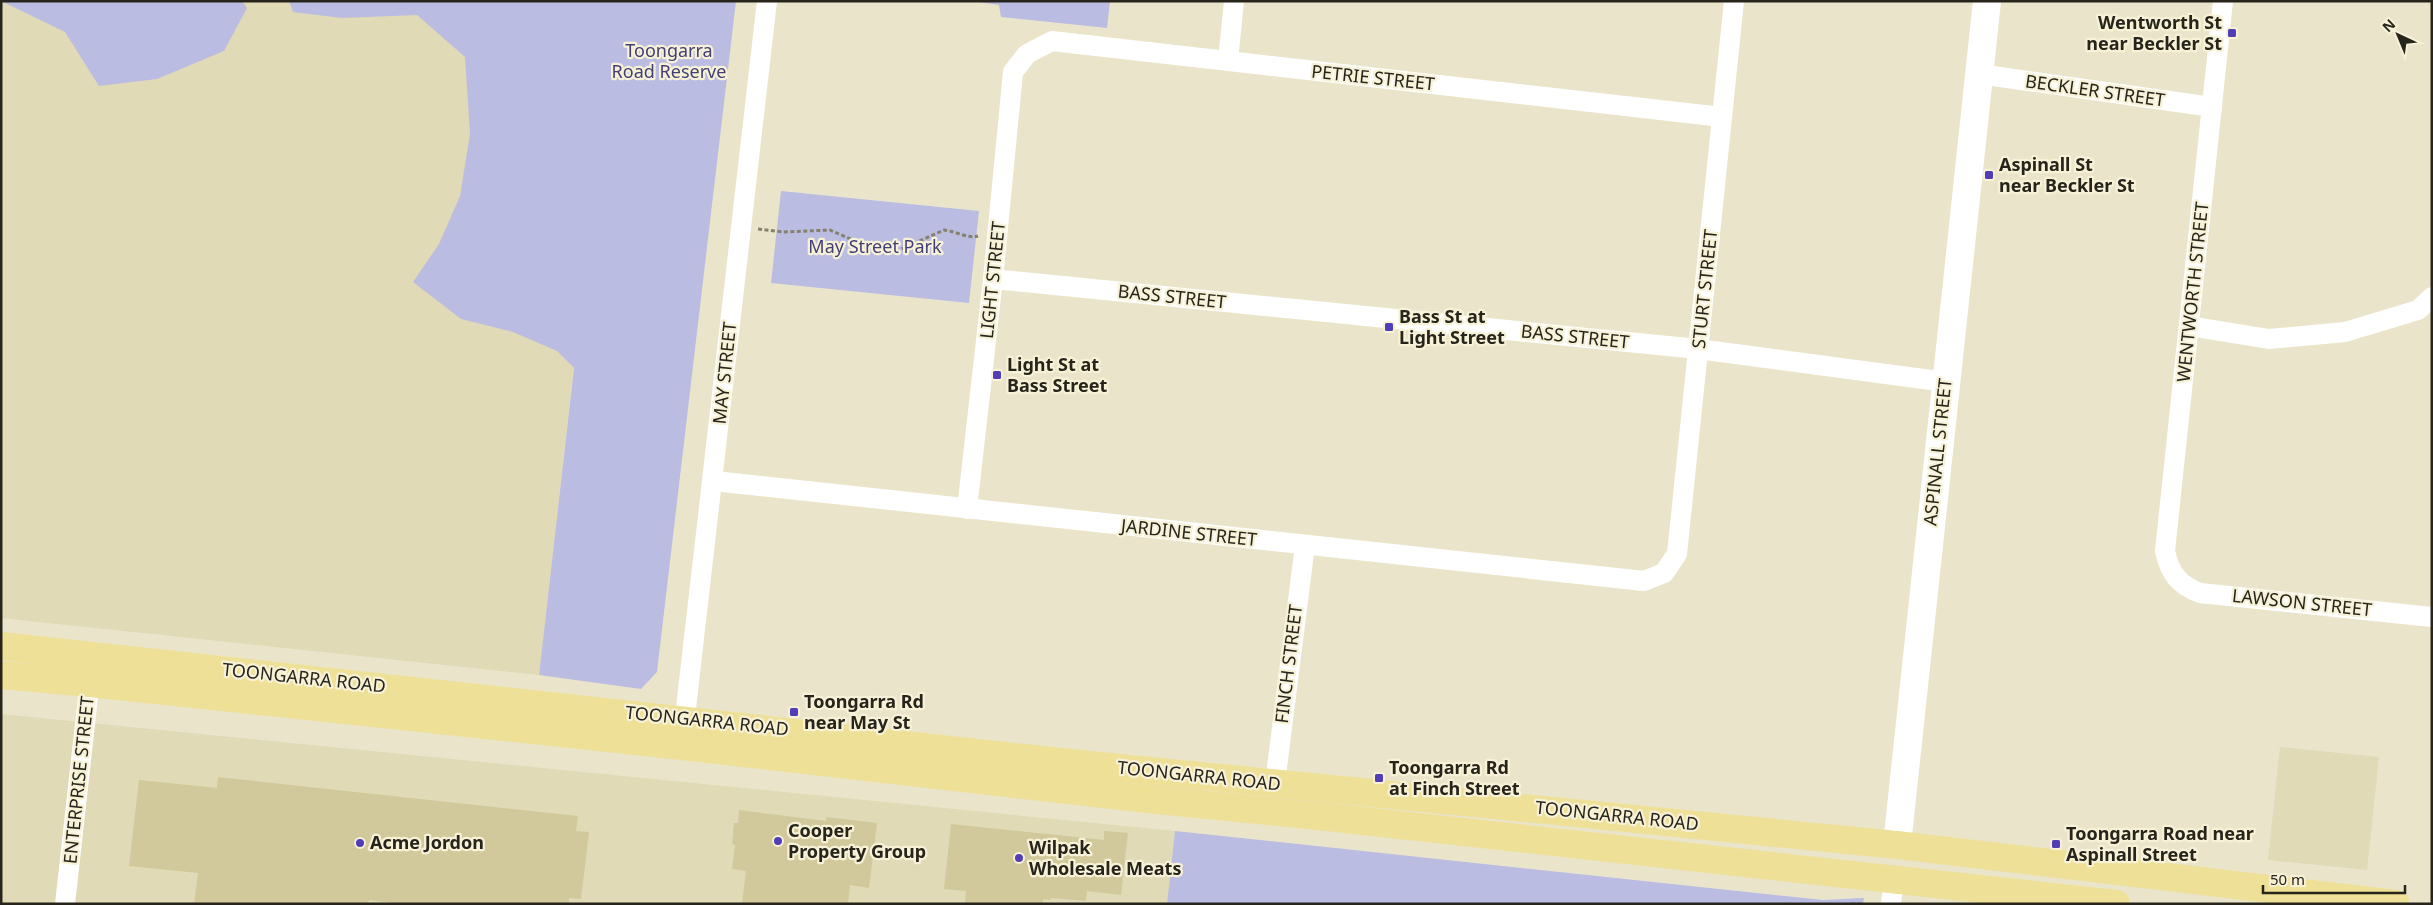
<svg xmlns="http://www.w3.org/2000/svg" width="2433" height="905" viewBox="0 0 2433 905" font-family="'Noto Sans',sans-serif">
<style>
.built{fill:#e0dab7}
.green{fill:#bbbce2}
.building{fill:#d1c99b}
.lines{fill:none;stroke-linecap:round;stroke-linejoin:round}
.path{stroke:#84816f;stroke-width:3;stroke-dasharray:4 2.5;stroke-linecap:butt}
.street{stroke:#fff;stroke-width:20}
.secondary{stroke:#fff;stroke-width:28}
.primary{stroke:#eee097;stroke-width:28}
.poi-dot{fill:#513eb6;stroke:#f7f2d7;stroke-width:2}
.labels{text-anchor:middle;stroke-width:4.5;stroke-linejoin:round;paint-order:stroke}
.poi-label{font-size:18px;font-weight:bold;fill:#27251b;stroke:#f7f2d7;text-anchor:start}
.park-label{font-size:18px;fill:#423f76;stroke:#f7f2d7}
.street-label{font-size:18px;fill:#27251b;stroke:#f7f2d7}
</style>
<rect width="100%" height="100%" fill="#eae5ca"/>
<!-- built -->
<g class="built">
<path d="M1,1H615L539,675L1,618Z"/>
<path d="M1,714L1175,831L1167,904H1Z"/>
<path d="M2280,747L2379,757L2367,870L2268,860Z"/>
</g>
<!-- green -->
<g class="green">
<path d="M1,1H242L247,8L224,51L157,79L99,86L65,32Z"/>
<path d="M289,1H736L657,672L641,689L539,675L574,368L557,351L513,332L461,319L413,282L439,244L460,196L470,134L465,57L417,15L342,18L293,12Z"/>
<path d="M971,1H1110L1107,28L1001,17L999,5Z"/>
<path d="M781,191L979,211L969,303L771,283Z"/>
<path d="M1175,831L1823,900L1864,898L1863,904H1167Z"/>
</g>
<!-- building -->
<g class="building">
<path d="M218,777L578,816L576,831L589,832L581,899L569,898V904H400L369,900L368,904H194L198,873L129,866L139,780L217,788Z"/>
<path d="M739,810L826,821V817L877,823L869,888L850,885L848,904H742L746,871L732,869L735,845L732,844L734,823H738Z"/>
<path d="M951,824L1104,840V831L1128,833L1121,895L1087,891L1086,901L1051,898V900L1043,899V904H965L966,891L944,889Z"/>
</g>
<g class="lines">
<!-- path -->
<g class="path">
<path d="M758,229L783,232L830,230L882,253L895,252L944,230C956,231 967,239 978,236"/>
<path d="M1851,904H1862"/>
</g>
<!-- street -->
<g class="street">
<path d="M2223,1L2165,551C2170,574 2179,585 2200,593L2432,617"/>
<path d="M1228,61L1234,1"/>
<path d="M1979,74L2212,107"/>
<path d="M993,279L1698,349L1946,382"/>
<path d="M2189,326L2269,339L2345,332L2418,310L2432,297"/>
<path d="M714,481L1644,581L1664,573L1677,554L1734,1"/>
<path d="M967,509L993,279L1013,72L1027,54L1052,41L1722,117"/>
<path d="M683,734L767,1"/>
<path d="M1275,783L1305,545"/>
<path d="M65,904L91,670"/>
<path d="M1891,904L1894,878"/>
</g>
<!-- secondary -->
<path class="secondary" d="M1897,845L1987,1"/>
<!-- primary -->
<g class="primary">
<path d="M1,646L1080,764L1897,845L2396,904"/>
<path d="M1,675L89,683L682,746L1147,799L1327,817L2116,904"/>
</g>
</g>
<!-- markers -->
<g class="poi-dot">
<rect x="2227" y="28" width="10" height="10" rx="2.5"/>
<rect x="1984" y="170" width="10" height="10" rx="2.5"/>
<rect x="1384" y="322" width="10" height="10" rx="2.5"/>
<rect x="992" y="370" width="10" height="10" rx="2.5"/>
<rect x="789" y="707" width="10" height="10" rx="2.5"/>
<rect x="1374" y="773" width="10" height="10" rx="2.5"/>
<circle cx="778" cy="841" r="5"/>
<circle cx="360" cy="843" r="5"/>
<rect x="2051" y="839" width="10" height="10" rx="2.5"/>
<circle cx="1019" cy="858" r="5"/>
</g>
<g class="labels">
<!-- poi labels -->
<g class="poi-label">
<text x="2222" y="29" text-anchor="end">Wentworth St<tspan x="2222" dy="21">near Beckler St</tspan></text>
<text x="1999" y="171">Aspinall St<tspan x="1999" dy="21">near Beckler St</tspan></text>
<text x="1399" y="323">Bass St at<tspan x="1399" dy="21">Light Street</tspan></text>
<text x="1007" y="371">Light St at<tspan x="1007" dy="21">Bass Street</tspan></text>
<text x="804" y="708">Toongarra Rd<tspan x="804" dy="21">near May St</tspan></text>
<text x="1389" y="774">Toongarra Rd<tspan x="1389" dy="21">at Finch Street</tspan></text>
<text x="788" y="837">Cooper<tspan x="788" dy="21">Property Group</tspan></text>
<text x="2066" y="840">Toongarra Road near<tspan x="2066" dy="21">Aspinall Street</tspan></text>
<text x="370" y="849">Acme Jordon</text>
<text x="1029" y="854">Wilpak<tspan x="1029" dy="21">Wholesale Meats</tspan></text>
</g>
<!-- park labels -->
<g class="park-label">
<text x="669" y="57">Toongarra<tspan x="669" dy="21">Road Reserve</tspan></text>
<text x="875" y="253">May Street Park</text>
</g>
<!-- street labels -->
<g class="street-label">
<text transform="translate(1373 78) rotate(6)" y="6">PETRIE STREET</text>
<text transform="translate(2095 91) rotate(8)" y="6">BECKLER STREET</text>
<text transform="translate(993 280) rotate(-84)" y="6">LIGHT STREET</text>
<text transform="translate(1705 289) rotate(-84)" y="6">STURT STREET</text>
<text transform="translate(2193 292) rotate(-84)" y="6">WENTWORTH STREET</text>
<text transform="translate(1172 297) rotate(6)" y="6">BASS STREET</text>
<text transform="translate(1575 337) rotate(6)" y="6">BASS STREET</text>
<text transform="translate(725 373) rotate(-84)" y="6">MAY STREET</text>
<text transform="translate(1938 452) rotate(-84)" y="6">ASPINALL STREET</text>
<text transform="translate(1189 533) rotate(6)" y="6">JARDINE STREET</text>
<text transform="translate(2302 603) rotate(6)" y="6">LAWSON STREET</text>
<text transform="translate(1289 664) rotate(-83)" y="6">FINCH STREET</text>
<text transform="translate(304 678) rotate(6)" y="6">TOONGARRA ROAD</text>
<text transform="translate(707 721) rotate(6)" y="6">TOONGARRA ROAD</text>
<text transform="translate(1199 776) rotate(6)" y="6">TOONGARRA ROAD</text>
<text transform="translate(79 780) rotate(-84)" y="6">ENTERPRISE STREET</text>
<text transform="translate(1617 816) rotate(6)" y="6">TOONGARRA ROAD</text>
</g>
</g>
<!-- border -->
<rect width="2433" height="905" fill="none" stroke="#27251b" stroke-width="5"/>
<!-- north arrow -->
<g transform="translate(2398 35) rotate(316)" stroke="#f7f2d7" stroke-width="4" paint-order="stroke">
<path d="M0-4L9 19L0 12L-9 19Z" fill="#27251b"/>
<text y="-8" font-size="14" font-weight="bold" text-anchor="middle" fill="#27251b">N</text>
</g>
<!-- scale -->
<path d="M2263 885v8h142v-8" fill="none" stroke="#27251b" stroke-width="2.5"/>
<text x="2270" y="885" font-size="15" fill="#27251b" stroke="#f7f2d7" stroke-width="4" paint-order="stroke">50 m</text>
</svg>
